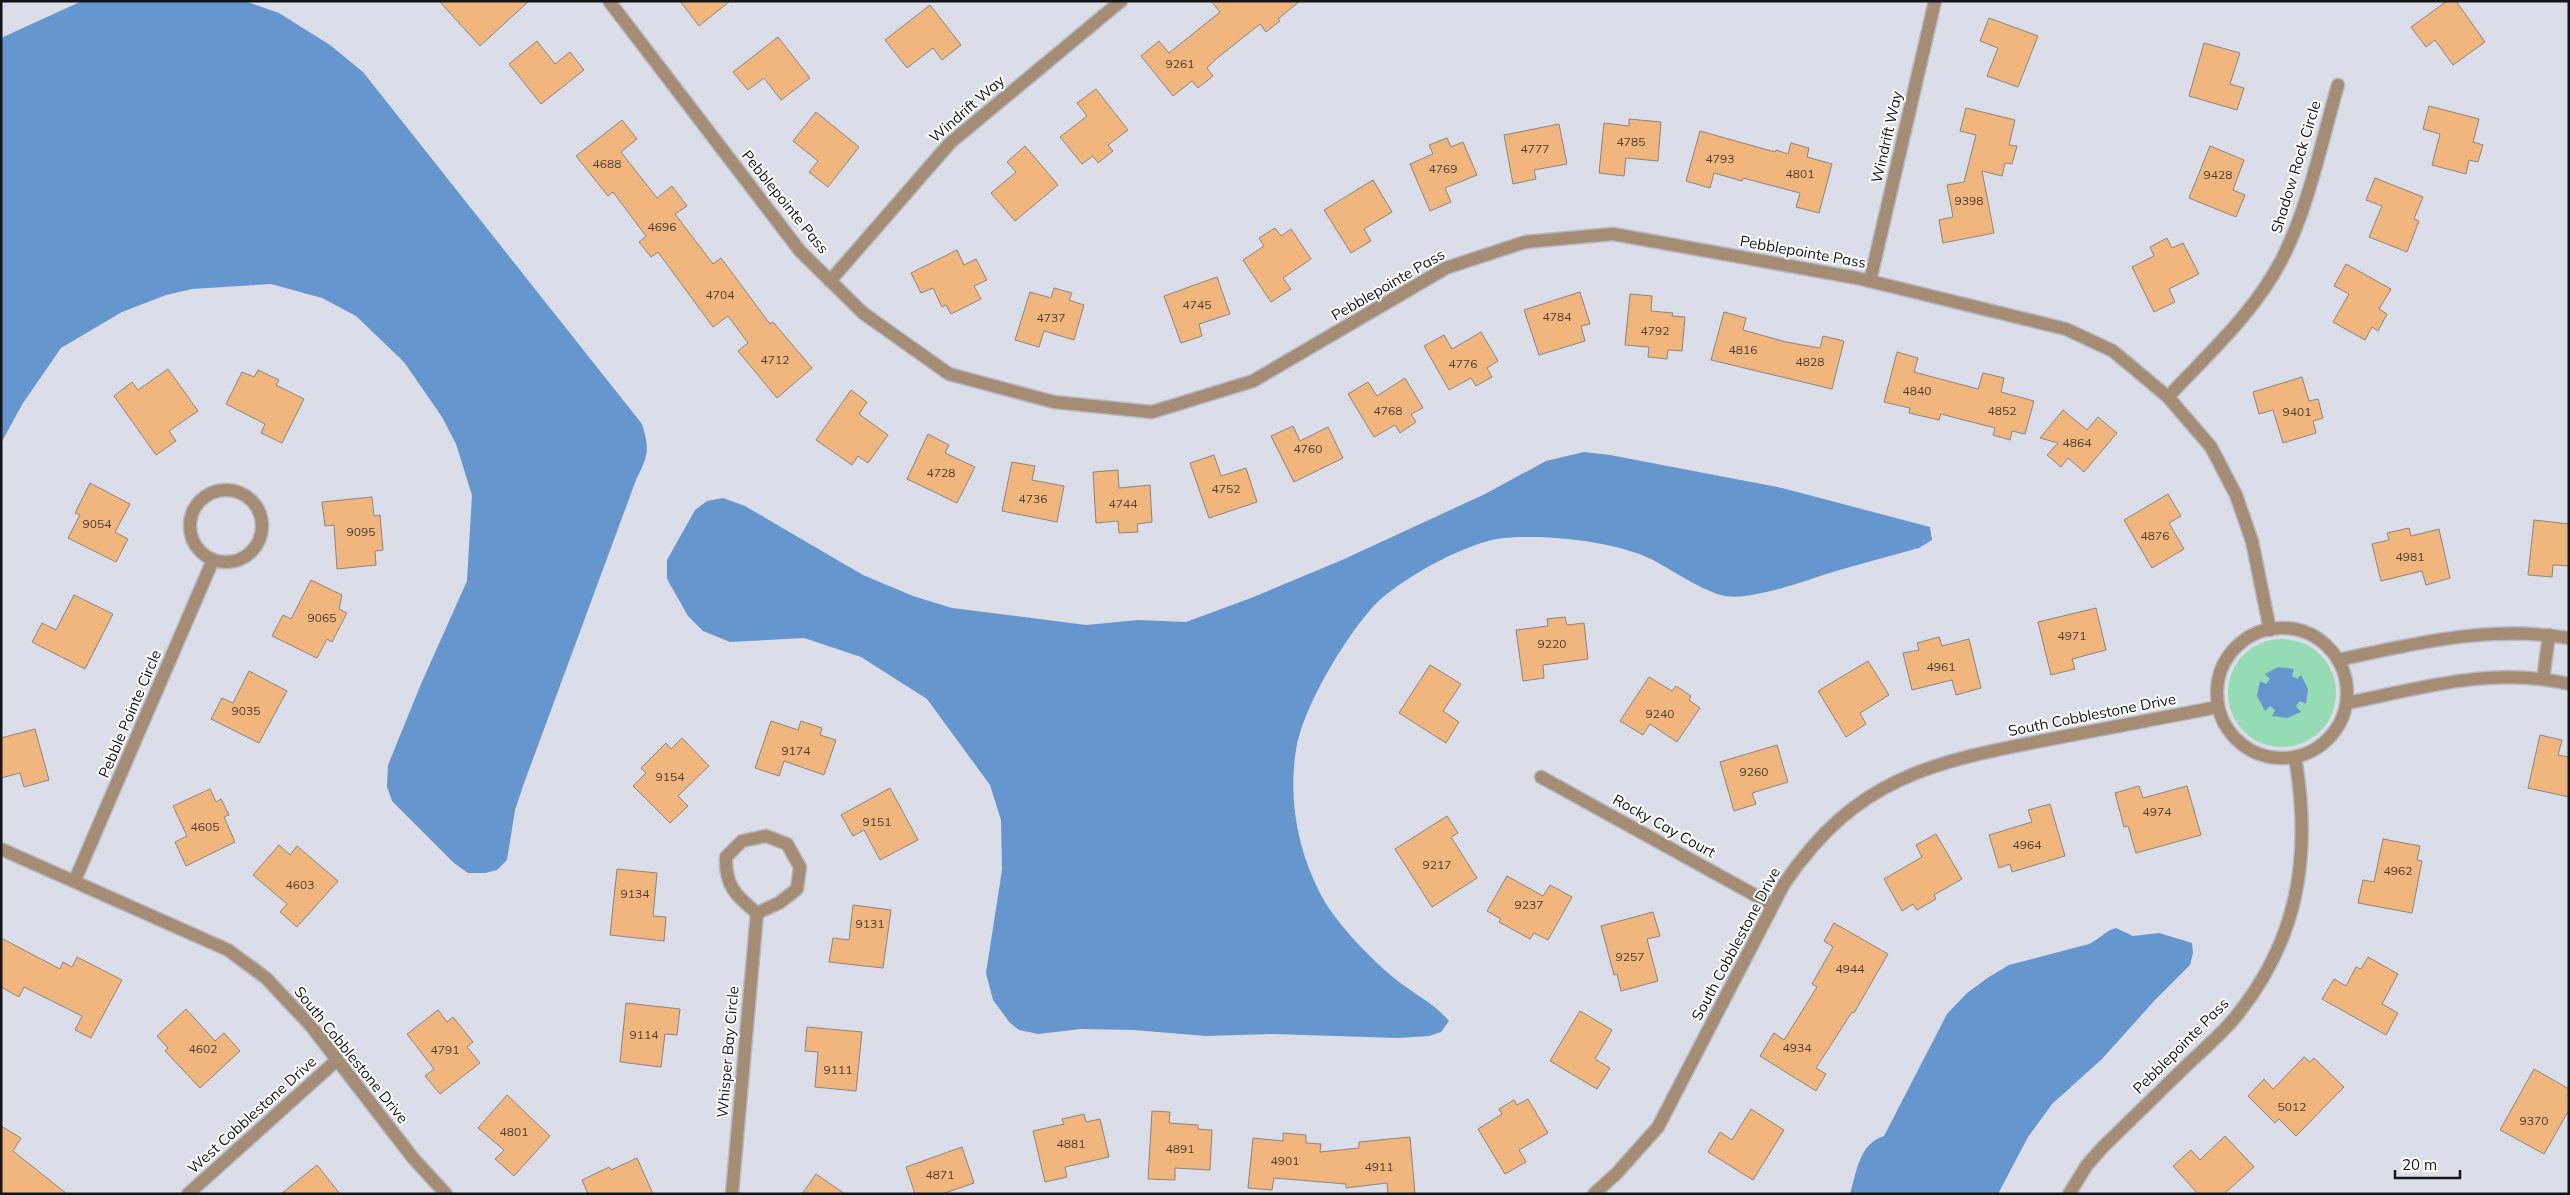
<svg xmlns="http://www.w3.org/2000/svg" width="2570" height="1195" viewBox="0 0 2570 1195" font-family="Mulish,sans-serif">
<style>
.green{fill:#95dcb5}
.water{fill:#6696ce}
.building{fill:#f0b67d;stroke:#8c857e}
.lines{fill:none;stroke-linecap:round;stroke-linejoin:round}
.minor-casing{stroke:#b7bac3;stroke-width:15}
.minor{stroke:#a58c75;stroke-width:12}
.labels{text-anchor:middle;stroke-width:4;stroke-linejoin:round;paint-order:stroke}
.number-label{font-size:12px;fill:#4b3d31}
.street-label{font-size:15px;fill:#141518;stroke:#fff}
</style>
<rect width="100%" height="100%" fill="#dbdee8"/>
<!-- green -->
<circle class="green" cx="2282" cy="693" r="54"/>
<!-- water -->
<g class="water">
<path d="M82,1H245L279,13L330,45L363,72L642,424C650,450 648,456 636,480L523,786L515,810L507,860L497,870L485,873H468L454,863L392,801L387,787L388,765L421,684L467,581L472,495L456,444L442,417L404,362L356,316L322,298L271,284L192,289L166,295L122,312L61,348L23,403L1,443V38Z"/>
<path d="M1584,452L1610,455L1782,488L1930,527L1932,540L1919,548C1891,556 1863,563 1836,571C1809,579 1753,601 1725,596C1704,592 1672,570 1653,560C1617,541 1544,534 1504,538C1468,541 1396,581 1372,608C1344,639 1302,709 1296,750C1288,801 1298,852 1322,897C1337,924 1370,958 1394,978C1412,993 1433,1002 1449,1021L1441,1032L1429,1036L1398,1038L1272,1034L1206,1036L1134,1030L1081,1029L1038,1034L1019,1030L1010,1023L993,1000L986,973L1002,870L1001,820L990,785L927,699L861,657L804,638L730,642L703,631L688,616L667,579V560L695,510L707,501L723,498L745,506L863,575L913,596L952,608L1086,625L1138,620L1186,622L1251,598L1342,560L1485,494L1546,461Z"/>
<path d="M2278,667L2294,669L2292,676L2297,679L2301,675L2308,689L2306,704L2300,701L2296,706L2301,712L2287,718L2272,716L2275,710L2270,706L2265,711L2257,696L2260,681L2266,684L2270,679L2265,674Z"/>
<path d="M2116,928L2133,936L2159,933L2192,943L2193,953L2190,965L2154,1001L2102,1059L2052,1104L2028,1137L1998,1194H1850C1857,1171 1859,1144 1884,1136L1947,1014L1967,993L1989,977L2009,965L2089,944C2100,939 2105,931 2116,928Z"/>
</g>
<!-- building -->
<g class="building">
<path d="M439,1H529L480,46Z"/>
<path d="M680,1H730L699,26Z"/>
<path d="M1211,1H1300L1278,19L1280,21L1266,32L1260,24L1216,59L1207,68L1213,76L1198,88L1192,81L1173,96L1141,56L1159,41L1169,53L1220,12Z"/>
<path d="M2447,1H2456L2485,42L2453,65L2435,40L2426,47L2411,27Z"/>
<path d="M930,5L961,45L942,60L933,48L907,68L885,40Z"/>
<path d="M1989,18L2038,36L2018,87L1987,76L1998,48L1980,41Z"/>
<path d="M778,37L810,78L781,100L764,78L748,90L733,72Z"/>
<path d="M537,41L555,64L570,52L584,70L541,104L509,64Z"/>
<path d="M2204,43L2240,53L2230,84L2244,88L2237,110L2189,96Z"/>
<path d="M1096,89L1128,130L1108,145L1113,151L1098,163L1093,156L1082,164L1060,137L1087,116L1077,103Z"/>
<path d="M2429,106L2479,119L2473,142L2483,145L2478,162L2469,160L2466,174L2432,165L2440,134L2423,129Z"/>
<path d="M1966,108L2015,120L2009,145L2017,146L2012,164L2005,163L2002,176L1982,171L1994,233L1943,243L1939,220L1953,217L1947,185L1964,182L1976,135L1960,131Z"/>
<path d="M816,112L859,147L828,187L809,172L818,161L793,141Z"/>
<path d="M1629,119L1661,122L1658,161L1626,158L1624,176L1599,173L1604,123L1629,126Z"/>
<path d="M622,120L637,139L621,152L657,198L672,186L687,206L675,214L713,264L721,258L770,324L773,322L812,368L777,398L738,351L748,343L728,316L713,327L658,252L651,257L639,242L646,236L613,192L608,196L576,156Z"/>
<path d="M1559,124L1567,164L1534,170L1536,179L1513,184L1504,135Z"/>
<path d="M1700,131L1775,152L1776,150L1788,154L1791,143L1809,148L1807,157L1832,164L1819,213L1796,207L1800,193L1743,178L1742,181L1714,173L1710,188L1686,181Z"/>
<path d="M1447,138L1451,147L1463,142L1477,175L1445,188L1451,202L1430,211L1410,164L1433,154L1429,145Z"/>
<path d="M1025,146L1058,185L1015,221L991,193L1016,172L1007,162Z"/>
<path d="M2210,146L2244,160L2233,190L2245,195L2236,217L2189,198Z"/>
<path d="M2375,178L2423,197L2414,219L2419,221L2407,252L2369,237L2382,206L2366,200Z"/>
<path d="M1373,180L1392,212L1364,229L1371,241L1351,253L1324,210Z"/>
<path d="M1275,228L1281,236L1291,229L1311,259L1283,278L1291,289L1271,302L1243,260L1264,246L1259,238Z"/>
<path d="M2167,238L2172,248L2183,243L2199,274L2169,289L2175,302L2154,312L2132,267L2154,256L2150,247Z"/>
<path d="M957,250L964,265L976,259L987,280L974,286L981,299L951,314L946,305L942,307L933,288L921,293L911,273Z"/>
<path d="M2346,264L2391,289L2379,309L2387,314L2378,331L2372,327L2365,340L2333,322L2349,294L2334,286Z"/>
<path d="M1217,277L1230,314L1199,324L1202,336L1181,343L1164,296Z"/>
<path d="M1054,288L1072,293L1069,300L1084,305L1074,340L1044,331L1039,347L1015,340L1030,292L1051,298Z"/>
<path d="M1580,292L1590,324L1581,326L1585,341L1539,355L1524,310Z"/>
<path d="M1630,294L1652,296L1651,311L1673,313L1672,316L1685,317L1682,351L1668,350L1667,359L1648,357L1649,347L1625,345Z"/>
<path d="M1724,312L1746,318L1743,330L1786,342L1820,348L1823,336L1844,341L1832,389L1711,360Z"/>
<path d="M1481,332L1498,361L1487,368L1492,377L1476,386L1471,378L1449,390L1424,346L1444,335L1452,349Z"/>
<path d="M1897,352L1918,358L1914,372L1978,389L1983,373L2004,378L2001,392L2034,401L2025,434L2012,431L2010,440L1993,435L1995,428L1941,414L1939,420L1909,413L1910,408L1884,402Z"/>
<path d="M168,369L198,411L169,431L176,441L156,455L114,396L132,382L138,390Z"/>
<path d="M258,370L279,380L276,385L304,399L282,443L261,433L265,424L226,404L242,372L254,377Z"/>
<path d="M2302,377L2309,401L2318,399L2323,418L2313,421L2316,433L2283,443L2273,410L2259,414L2253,392Z"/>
<path d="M1405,378L1423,408L1411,414L1416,422L1400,433L1395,425L1374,437L1348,394L1368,382L1377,396Z"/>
<path d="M851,390L867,402L859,414L888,435L868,463L858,456L852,465L816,440Z"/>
<path d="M2063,410L2087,430L2098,417L2117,433L2084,472L2068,458L2061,467L2047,455L2058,443L2040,438Z"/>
<path d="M1293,426L1300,441L1328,427L1343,458L1294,482L1271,436Z"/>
<path d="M928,434L949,445L945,453L975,467L957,503L907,479Z"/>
<path d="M1214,455L1221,476L1246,468L1257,502L1209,518L1190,463Z"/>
<path d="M1012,462L1035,466L1032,480L1064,486L1057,522L1002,511Z"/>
<path d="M1118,470L1119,488L1150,485L1152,522L1137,524L1138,532L1119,533L1118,521L1096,523L1093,472Z"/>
<path d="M90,483L130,504L115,532L128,539L116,562L68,538L80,515L75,513Z"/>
<path d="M2168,494L2181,516L2169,523L2184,549L2152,568L2124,520Z"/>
<path d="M372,497L374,516L380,515L383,550L375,551L376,565L337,569L334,525L325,526L322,502Z"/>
<path d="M2534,520L2569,524V566L2553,565L2552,577L2528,575Z"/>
<path d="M2409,528L2411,536L2439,529L2450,578L2426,585L2422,571L2381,581L2372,544L2389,540L2387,533Z"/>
<path d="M311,580L342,595L339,609L347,613L332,642L327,639L317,658L272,636L283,615L291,619Z"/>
<path d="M74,595L113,614L85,669L32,642L42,623L56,630Z"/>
<path d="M2096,608L2106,650L2072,659L2075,669L2051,675L2038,622Z"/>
<path d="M1565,617L1567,625L1584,623L1588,659L1543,665L1544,678L1523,681L1516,630L1548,626L1547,619Z"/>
<path d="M1939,637L1942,646L1969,639L1981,688L1956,695L1952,680L1912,690L1903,653L1919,650L1917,643Z"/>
<path d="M1868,661L1889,695L1860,713L1866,724L1846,737L1818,691Z"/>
<path d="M1430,665L1461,684L1443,711L1459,722L1446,743L1399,713Z"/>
<path d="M249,671L287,691L259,743L211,719L222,698L233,703Z"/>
<path d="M1649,677L1672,691L1676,686L1691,696L1689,700L1700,708L1677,742L1650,724L1643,735L1620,721Z"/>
<path d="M771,721L798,730L801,721L822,728L820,735L836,740L824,775L784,761L779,776L755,768Z"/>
<path d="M35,729L49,780L24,787L20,773L1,778V738Z"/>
<path d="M2540,735L2562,740L2558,755L2569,757V797L2528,788Z"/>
<path d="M682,738L709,766L678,796L688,806L670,823L633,786L646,773L641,768L666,743L671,749Z"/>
<path d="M1777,745L1788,782L1752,793L1756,804L1734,811L1720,762Z"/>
<path d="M2139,786L2143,798L2187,786L2201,835L2136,853L2128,826L2124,827L2115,793Z"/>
<path d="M890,788L918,840L880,860L864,830L853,836L841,815Z"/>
<path d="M210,789L216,802L221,799L229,815L224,817L235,842L186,866L175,842L187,836L173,806Z"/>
<path d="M2050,804L2065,856L2012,872L2010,864L1999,868L1989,835L2032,822L2028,810Z"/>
<path d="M1447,816L1458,833L1451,837L1477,878L1432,907L1395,849Z"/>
<path d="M1936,834L1962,879L1934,895L1936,899L1917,910L1913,904L1902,911L1884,879L1922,857L1916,845Z"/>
<path d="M2383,839L2420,846L2417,860L2422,861L2412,913L2358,903L2363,880L2374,882Z"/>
<path d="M279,845L290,855L297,846L338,881L297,927L280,912L287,904L253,875Z"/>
<path d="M617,869L657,873L653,916L666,917L664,941L610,935Z"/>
<path d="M1507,876L1543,896L1550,885L1572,897L1548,940L1534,933L1530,939L1499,922L1501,919L1487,911Z"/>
<path d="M853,905L891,910L883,968L829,962L833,938L849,940Z"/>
<path d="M1653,912L1660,936L1647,939L1658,981L1621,991L1617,974L1614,975L1601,926Z"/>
<path d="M1834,923L1888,954L1854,1013L1852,1012L1816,1068L1826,1074L1816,1091L1760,1056L1774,1033L1784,1040L1817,987L1812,984L1833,947L1824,941Z"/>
<path d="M1,938L60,969L63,962L72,967L77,957L122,980L91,1038L75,1030L82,1016L24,987L19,997L1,987Z"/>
<path d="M2368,957L2398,974L2382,1004L2398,1013L2386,1035L2322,999L2334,979L2346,986L2356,967L2361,969Z"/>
<path d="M626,1003L680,1009L677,1035L665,1034L661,1067L620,1062Z"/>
<path d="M186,1009L215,1041L224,1033L240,1051L200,1088L165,1051L168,1048L157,1036Z"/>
<path d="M438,1010L447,1022L453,1017L473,1042L467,1047L480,1063L440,1094L425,1076L434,1069L407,1034Z"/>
<path d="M1580,1011L1612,1030L1595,1059L1610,1068L1597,1089L1550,1061Z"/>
<path d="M807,1027L862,1032L856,1091L815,1087L818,1052L805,1051Z"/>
<path d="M2304,1057L2310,1062L2314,1058L2344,1087L2296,1136L2279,1119L2275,1123L2248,1096L2264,1079L2273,1089Z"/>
<path d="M2534,1069L2569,1089V1110L2544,1154L2500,1130Z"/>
<path d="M507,1095L550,1136L514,1176L495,1159L504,1150L478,1128Z"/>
<path d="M1528,1099L1548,1133L1519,1150L1526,1162L1505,1174L1478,1129L1502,1114L1499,1109L1514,1100L1517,1105Z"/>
<path d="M1751,1109L1784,1130L1753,1180L1708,1152L1720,1132L1732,1140Z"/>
<path d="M1152,1111L1170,1112L1169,1123L1198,1125V1129L1212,1130L1210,1170L1175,1168V1180L1148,1179Z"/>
<path d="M1084,1114L1086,1122L1100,1119L1109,1157L1065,1167L1067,1177L1045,1182L1033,1131L1064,1124L1062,1119Z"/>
<path d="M1,1126L21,1138L13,1151L67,1194H1Z"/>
<path d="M1283,1133L1306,1135V1143L1321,1144L1320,1152L1359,1148V1142L1410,1137L1415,1194H1388L1387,1183L1346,1188V1184L1274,1178L1272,1190L1248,1188L1253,1138L1283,1141Z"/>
<path d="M2225,1136L2254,1167L2224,1194H2198L2173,1166L2191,1150L2200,1160Z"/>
<path d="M962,1147L974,1183L942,1194H915L906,1167Z"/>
<path d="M637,1158L653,1194H588L582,1180L609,1167L611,1170Z"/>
<path d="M317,1165L340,1194H281Z"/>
<path d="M816,1174L845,1194H802Z"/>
</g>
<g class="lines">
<!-- minor casing -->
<g class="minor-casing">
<g id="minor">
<path d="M609,1L800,251L863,313L949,374L1054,402L1152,412L1253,381L1446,268L1525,242L1613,234L1857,278L2066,329L2113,351L2168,397L2211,447L2236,495L2252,541L2270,630"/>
<path d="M830,281L950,143L1121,1"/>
<path d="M1870,281L1935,1"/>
<path d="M2168,397C2208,354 2255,312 2282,259C2309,206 2321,143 2338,85"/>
<circle cx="226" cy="526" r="36"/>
<circle cx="2282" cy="693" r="65"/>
<path d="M2338,660C2417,643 2487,625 2569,638"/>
<path d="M2543,679L2549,635"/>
<path d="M2347,703C2423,688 2491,666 2569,684"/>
<path d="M1541,777L1771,904"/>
<path d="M766,836L787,844L800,867L797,889L779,903L757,913C736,896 725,886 726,857L742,841Z"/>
<path d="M1,849L228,950L266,978L311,1026L413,1158L446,1194"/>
<path d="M75,880L213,560"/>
<path d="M188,1194L337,1060"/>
<path d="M732,1194L757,913"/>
<path d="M1594,1194L1617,1173L1658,1127L1784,884C1856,777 1932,762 2051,739C2107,728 2162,718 2218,707"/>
<path d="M2069,1194L2087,1165L2103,1147C2131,1120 2159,1092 2187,1065C2203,1050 2219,1036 2233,1020C2299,941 2312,855 2295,757"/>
</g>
</g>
<!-- minor -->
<use href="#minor" class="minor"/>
</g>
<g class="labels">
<!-- number labels -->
<g class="number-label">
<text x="1180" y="68">9261</text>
<text x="1631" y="146">4785</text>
<text x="1535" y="153">4777</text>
<text x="1720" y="163">4793</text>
<text x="607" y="168">4688</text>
<text x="1443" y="173">4769</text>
<text x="1800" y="178">4801</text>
<text x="2218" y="179">9428</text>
<text x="1969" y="205">9398</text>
<text x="662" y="231">4696</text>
<text x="720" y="299">4704</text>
<text x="1197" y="309">4745</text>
<text x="1557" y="321">4784</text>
<text x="1051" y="322">4737</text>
<text x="1655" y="335">4792</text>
<text x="1743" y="354">4816</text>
<text x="775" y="364">4712</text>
<text x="1810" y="366">4828</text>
<text x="1463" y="368">4776</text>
<text x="1917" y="395">4840</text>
<text x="1388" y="415">4768</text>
<text x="2002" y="415">4852</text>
<text x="2297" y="416">9401</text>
<text x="2077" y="447">4864</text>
<text x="1308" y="453">4760</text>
<text x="941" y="477">4728</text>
<text x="1226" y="493">4752</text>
<text x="1033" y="503">4736</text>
<text x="1123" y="508">4744</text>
<text x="97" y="528">9054</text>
<text x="361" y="536">9095</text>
<text x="2155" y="540">4876</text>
<text x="2410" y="561">4981</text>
<text x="322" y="622">9065</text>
<text x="2072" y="640">4971</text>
<text x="1552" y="648">9220</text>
<text x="1941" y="671">4961</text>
<text x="246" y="715">9035</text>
<text x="1660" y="718">9240</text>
<text x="796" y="755">9174</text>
<text x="1754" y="776">9260</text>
<text x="670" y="781">9154</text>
<text x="2157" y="816">4974</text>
<text x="877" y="826">9151</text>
<text x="205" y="831">4605</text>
<text x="2027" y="849">4964</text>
<text x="1437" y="869">9217</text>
<text x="2398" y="875">4962</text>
<text x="300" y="889">4603</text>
<text x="635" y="898">9134</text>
<text x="1529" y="909">9237</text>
<text x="870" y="928">9131</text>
<text x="1630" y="961">9257</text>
<text x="1850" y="973">4944</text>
<text x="644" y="1039">9114</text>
<text x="1797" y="1052">4934</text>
<text x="203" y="1053">4602</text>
<text x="445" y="1054">4791</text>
<text x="838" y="1074">9111</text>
<text x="2292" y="1111">5012</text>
<text x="2534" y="1125">9370</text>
<text x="514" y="1136">4801</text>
<text x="1071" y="1148">4881</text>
<text x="1180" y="1153">4891</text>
<text x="1285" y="1165">4901</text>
<text x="1379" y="1171">4911</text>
<text x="940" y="1179">4871</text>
</g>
<!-- street labels -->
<g class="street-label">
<text transform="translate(967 109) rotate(-41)" y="5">Windrift Way</text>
<text transform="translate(1887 137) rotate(-77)" y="5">Windrift Way</text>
<text transform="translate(2296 167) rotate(-73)" y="5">Shadow Rock Circle</text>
<text transform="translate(785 202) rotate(51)" y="5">Pebblepointe Pass</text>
<text transform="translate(1803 252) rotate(10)" y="5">Pebblepointe Pass</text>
<text transform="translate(1388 285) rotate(-30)" y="5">Pebblepointe Pass</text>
<text transform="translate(130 714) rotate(-67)" y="5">Pebble Pointe Circle</text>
<text transform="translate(2092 715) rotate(-11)" y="5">South Cobblestone Drive</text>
<text transform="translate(1664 826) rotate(29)" y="5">Rocky Cay Court</text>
<text transform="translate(1736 944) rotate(-62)" y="5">South Cobblestone Drive</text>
<text transform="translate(2181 1046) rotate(-45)" y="5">Pebblepointe Pass</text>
<text transform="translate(728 1052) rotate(-85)" y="5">Whisper Bay Circle</text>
<text transform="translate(351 1055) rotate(51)" y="5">South Cobblestone Drive</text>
<text transform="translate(252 1115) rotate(-42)" y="5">West Cobblestone Drive</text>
</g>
</g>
<!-- border -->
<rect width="2570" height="1195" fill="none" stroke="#141518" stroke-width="5"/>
<!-- scale -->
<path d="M2395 1170v8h65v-8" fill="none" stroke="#141518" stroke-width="2.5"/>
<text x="2402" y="1170" font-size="15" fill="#141518" stroke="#ffffff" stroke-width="4" paint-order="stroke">20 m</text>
</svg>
